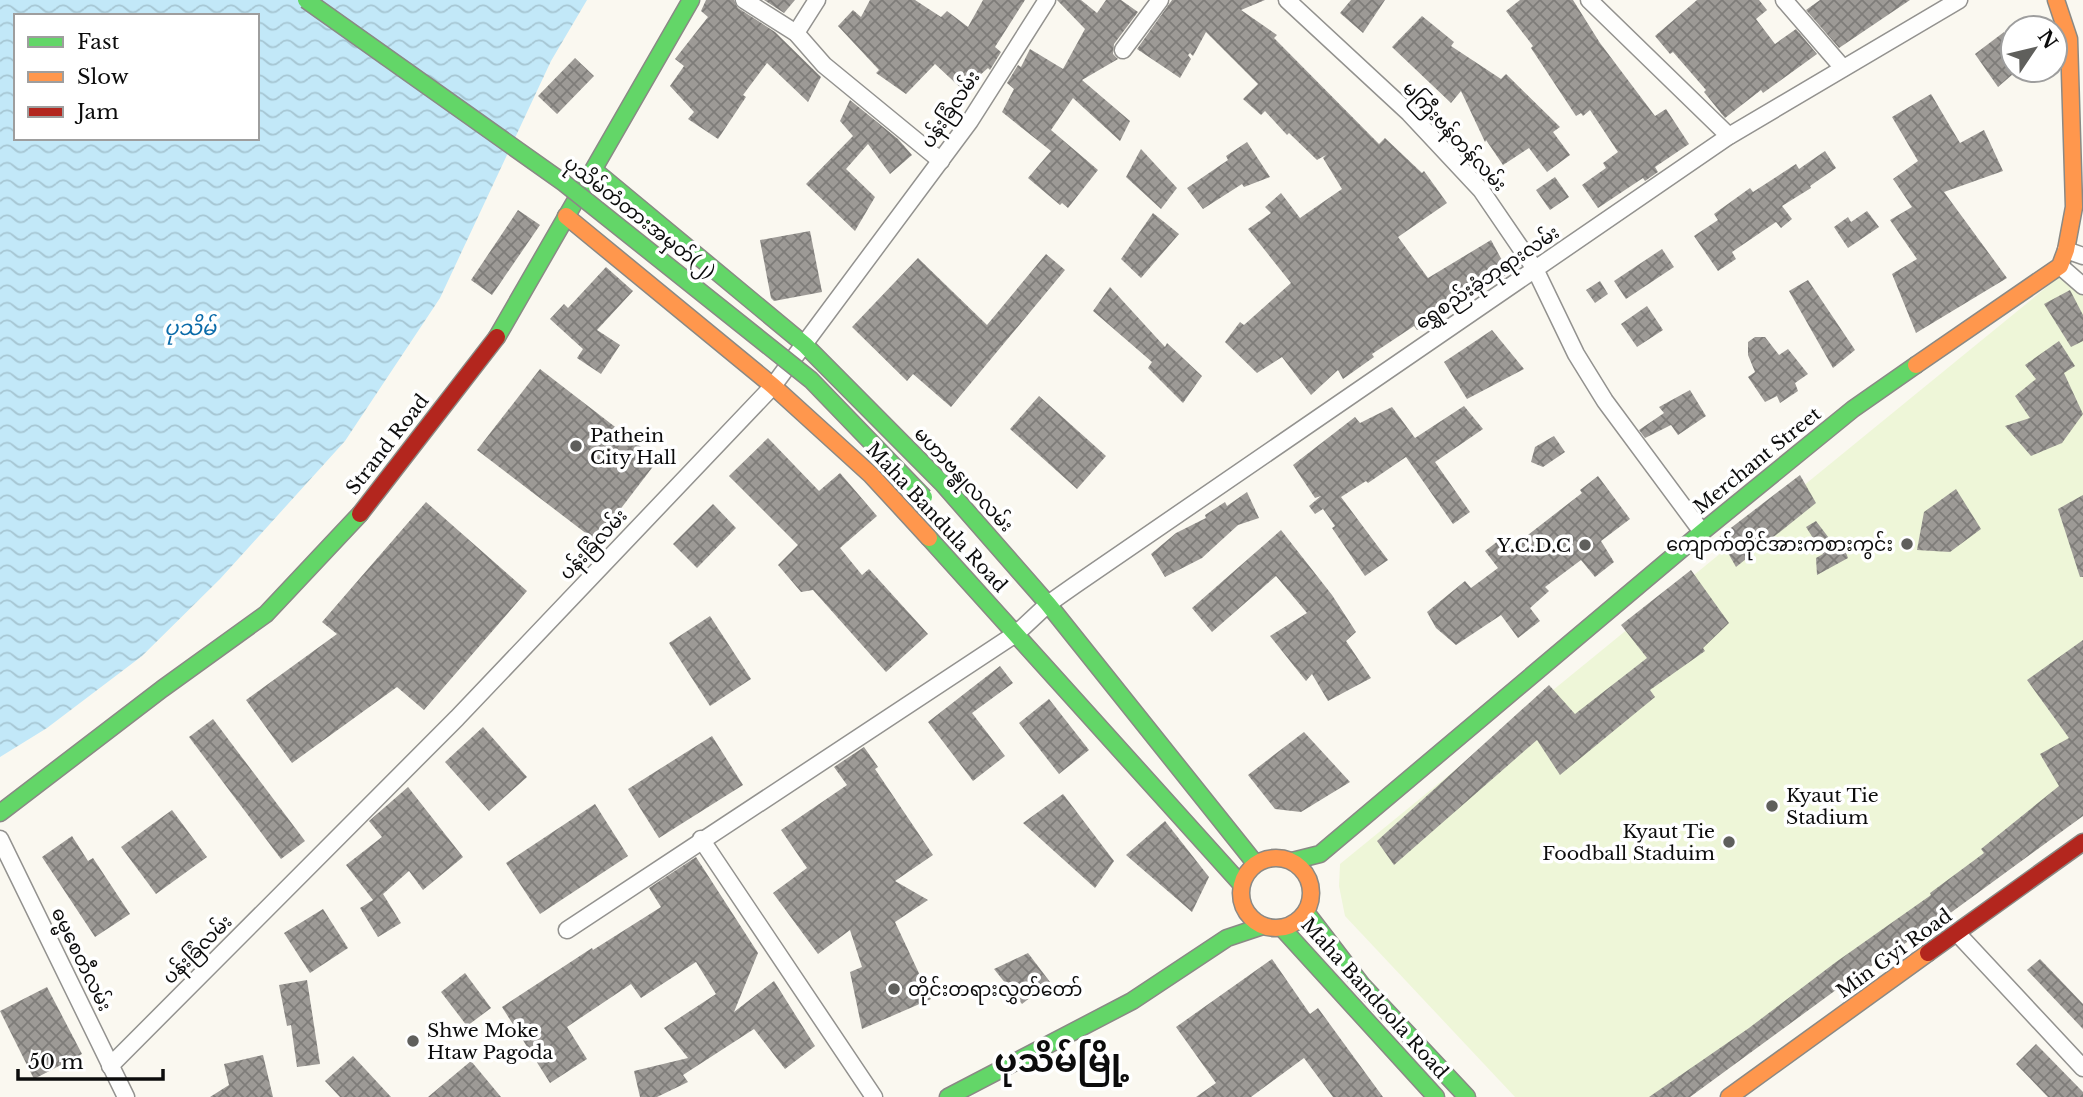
<svg xmlns="http://www.w3.org/2000/svg" width="2083" height="1097" viewBox="0 0 2083 1097" font-family="'Libre Baskerville','Noto Sans Myanmar',serif">
<style>
.pitch{fill:#eef6d8}
.water{fill:url(#water-waves);fill-rule:evenodd}
.building{fill:url(#building-cross-hatch)}
.lines{fill:none;stroke-linecap:round;stroke-linejoin:round}
.street-casing{stroke:#93928f;stroke-width:19}
.fast-casing{stroke:#8a8985;stroke-width:19}
.slow-casing{stroke:#8a8985;stroke-width:19}
.jam-casing{stroke:#8a8985;stroke-width:19}
.street{stroke:#fefefd;stroke-width:16}
.fast{stroke:#63d668;stroke-width:16}
.slow{stroke:#ff974d;stroke-width:16}
.jam{stroke:#b3261e;stroke-width:16}
.fast-bridge-casing{stroke:#8a8985;stroke-width:19;stroke-linecap:butt}
.fast-bridge{stroke:#63d668;stroke-width:16}
.poi-dot{fill:#5f5f5c;stroke:#fff;stroke-width:2.5}
.labels{text-anchor:middle;stroke-width:7;stroke-linejoin:round;paint-order:stroke}
.street-label{font-size:19px;fill:#0c0c0c;stroke:#fff}
.poi-label{font-size:19px;fill:#0c0c0c;stroke:#fff;text-anchor:start}
.water-label{font-size:21px;font-style:italic;fill:#0a6ba9;stroke:#fff}
.town-label{font-size:33px;font-weight:bold;fill:#0c0c0c;stroke:#fff}
</style>
<defs>
<pattern id="water-waves" width="16" height="10" patternUnits="userSpaceOnUse" patternTransform="scale(1.75)"><rect width="16" height="10" fill="#c2e8f8"/><path d="M0 5q4-4 8 0t8 0" fill="none" stroke="#a6c6d3"/></pattern>
<pattern id="building-cross-hatch" width="8" height="8" patternUnits="userSpaceOnUse" patternTransform="scale(1.75)"><rect width="8" height="8" fill="#9d9a96"/><path d="M0 0l8 8M0 8l8-8" fill="none" stroke="#7e7c79"/></pattern>
</defs>
<rect width="100%" height="100%" fill="#faf8f0"/>
<!-- pitch -->
<path class="pitch" d="M2059,277L2083,282V807L1689,1097H1515L1345,916L1339,886L1340,864Z"/>
<!-- water -->
<path class="water" d="M0,0H587L551,61L440,298L345,441L220,579L142,656L47,728L0,757ZM16,16H257V138H16Z"/>
<!-- building -->
<g class="building">
<path d="M706,0H734L738,8L775,32L821,77L808,102L767,63L743,95L746,97L718,139L688,119L694,112L670,86L684,66L675,59L708,17L701,11Z"/>
<path d="M764,0H795L784,13Z"/>
<path d="M870,0H915L941,17L947,11L968,27L983,0H1025L995,47L1001,52L990,70L988,68L963,90L935,64L906,94L876,73L879,70L838,26L853,10L861,17Z"/>
<path d="M1057,0H1081L1097,13L1106,0H1121L1138,12L1114,44L1113,54L1118,59L1082,80L1130,121L1120,141L1073,98L1051,130L1098,170L1068,208L1062,203L1060,205L1028,178L1051,151L1002,112L1014,89L1007,83L1018,65L1021,67L1030,49L1063,69L1085,29Z"/>
<path d="M1172,0H1265L1241,10L1277,35L1274,38L1379,144L1385,138L1422,173L1424,171L1447,203L1398,237L1428,278L1491,240L1509,273L1417,330L1414,326L1372,354L1374,357L1343,379L1338,370L1311,395L1282,357L1257,373L1225,342L1240,322L1244,325L1291,283L1248,229L1271,213L1265,207L1281,193L1300,218L1342,189L1323,158L1326,155L1317,160L1289,133L1287,135L1265,111L1261,115L1243,99L1258,84L1206,32L1193,56L1190,53L1188,55L1191,59L1180,78L1137,49Z"/>
<path d="M1351,0H1385L1363,33L1340,13Z"/>
<path d="M1520,0H1573L1600,43L1655,116L1666,109L1689,144L1655,167L1658,172L1645,181L1643,178L1598,208L1582,185L1606,168L1603,163L1618,152L1590,110L1583,116L1581,113L1576,116L1531,48L1533,46L1506,11Z"/>
<path d="M1697,0H1759L1767,10L1756,19L1775,44L1796,29L1817,54L1763,93L1761,90L1725,118L1704,92L1706,90L1673,52L1670,54L1655,36Z"/>
<path d="M1820,0H1910L1839,48L1806,10Z"/>
<path d="M1422,16L1454,42L1451,46L1501,79L1506,74L1560,127L1553,132L1570,155L1547,172L1529,148L1503,165L1486,140L1485,142L1461,91L1451,103L1392,47Z"/>
<path d="M2004,32L2013,50V74L1998,87L1975,54Z"/>
<path d="M575,58L594,76L557,114L538,96Z"/>
<path d="M1931,94L1960,143L1984,130L2003,171L1944,192L2007,278L1916,333L1892,274L1917,259L1890,220L1912,207L1893,179L1918,161L1892,117Z"/>
<path d="M850,100L898,139L912,155L890,174L868,144L846,169L875,197L855,231L806,184L853,136L840,121Z"/>
<path d="M1247,142L1270,177L1244,187L1242,184L1203,209L1187,188L1228,160L1226,156Z"/>
<path d="M1141,149L1177,188L1161,209L1126,177Z"/>
<path d="M1825,151L1836,168L1810,186L1811,188L1782,206L1792,219L1781,228L1776,222L1732,252L1736,259L1718,271L1694,236L1718,220L1714,214L1750,188L1753,192L1796,164L1799,169Z"/>
<path d="M1555,177L1569,197L1550,210L1536,190Z"/>
<path d="M518,210L540,225L492,295L471,280Z"/>
<path d="M1867,211L1879,227L1848,248L1834,227L1848,217L1851,222Z"/>
<path d="M1153,213L1179,234L1141,278L1121,259Z"/>
<path d="M810,231L822,292L774,301L771,298L760,240Z"/>
<path d="M1662,249L1674,267L1626,299L1614,281Z"/>
<path d="M1046,254L1065,270L951,407L913,374L907,381L852,327L918,258L987,325Z"/>
<path d="M606,267L633,291L597,330L620,345L601,374L577,358L583,349L550,319L564,304L568,308Z"/>
<path d="M1808,280L1855,350L1833,368L1789,291Z"/>
<path d="M1600,281L1608,294L1595,303L1586,290Z"/>
<path d="M1110,287L1165,347L1167,343L1202,376L1183,403L1148,368L1152,362L1093,311Z"/>
<path d="M2070,290L2083,315V341L2071,347L2044,304Z"/>
<path d="M1647,306L1663,330L1637,347L1621,324Z"/>
<path d="M1492,330L1524,369L1467,399L1444,362Z"/>
<path d="M1755,337H1765L1779,355L1788,349L1808,374L1795,383L1798,391L1780,403L1777,396L1765,402L1748,377L1755,372L1748,355V342Z"/>
<path d="M2059,341L2075,366L2064,373L2083,414L2062,443L2031,456L2005,426L2030,418L2015,396L2036,379L2025,365Z"/>
<path d="M540,369L658,460L596,541L477,450Z"/>
<path d="M1690,390L1706,416L1678,435L1671,425L1645,438L1639,430L1664,413L1659,407Z"/>
<path d="M1039,396L1106,456L1077,489L1010,429Z"/>
<path d="M1464,406L1483,429L1435,462L1470,512L1453,524L1406,457L1368,483L1366,481L1341,497L1388,560L1365,576L1332,528L1335,526L1323,509L1315,514L1309,506L1321,496L1315,498L1293,465L1355,417L1360,423L1392,407L1415,438Z"/>
<path d="M1554,436L1565,452L1543,467L1531,462L1535,447Z"/>
<path d="M768,438L819,491L840,473L877,516L840,548L862,575L869,569L928,634L886,672L813,590L801,592L778,565L798,545L729,476Z"/>
<path d="M1800,475L1816,503L1736,567L1719,537Z"/>
<path d="M1598,476L1630,519L1601,541L1614,562L1595,577L1581,560L1545,587L1549,591L1530,608L1540,621L1518,638L1501,615L1456,645L1436,628L1427,612L1465,581L1471,588L1498,568L1485,551L1502,538L1511,548L1582,493L1580,490Z"/>
<path d="M1956,489L1981,529L1950,552L1917,550L1924,512Z"/>
<path d="M1247,492L1259,518L1238,525L1202,558L1165,577L1151,554L1176,533L1206,518L1205,515L1225,502L1227,506Z"/>
<path d="M2083,495V577H2080L2058,509Z"/>
<path d="M426,502L527,591L424,710L397,687L292,763L246,700L337,634L322,622Z"/>
<path d="M713,504L736,528L697,568L673,544Z"/>
<path d="M1816,521L1835,546L1842,542L1848,558L1817,575L1816,558L1823,554L1806,527Z"/>
<path d="M1281,530L1332,595L1356,632L1346,641L1371,678L1328,701L1312,674L1306,681L1270,636L1307,613L1276,576L1212,632L1192,608Z"/>
<path d="M1691,570L1729,623L1703,648L1705,651L1650,690L1655,697L1560,775L1537,740L1394,865L1377,841L1549,685L1575,714L1647,658L1621,625Z"/>
<path d="M710,616L751,679L710,706L669,643Z"/>
<path d="M2083,640V816L1949,914L1840,987L1690,1097H1649L1749,1028L1836,962L1931,895L1930,893L1984,853L1981,849L2059,786L2040,754L2069,738L2027,680Z"/>
<path d="M1000,666L1013,683L972,713L1005,756L973,781L928,722Z"/>
<path d="M1049,699L1089,750L1059,774L1019,723Z"/>
<path d="M213,719L305,841L281,859L189,737Z"/>
<path d="M483,727L527,777L489,811L445,762Z"/>
<path d="M1304,732L1350,782L1301,812L1275,809L1248,775Z"/>
<path d="M712,736L743,785L659,838L628,789Z"/>
<path d="M864,747L878,767L875,769L933,855L895,881L928,900L895,922L931,999L862,1029L850,972L862,967L850,930L818,954L773,893L807,868L781,830L847,785L834,767Z"/>
<path d="M408,787L463,857L423,890L409,871L383,894L401,923L378,937L360,908L373,900L346,865L382,837L369,821Z"/>
<path d="M1063,794L1114,861L1095,888L1023,823Z"/>
<path d="M595,804L628,856L540,914L506,863Z"/>
<path d="M172,810L207,857L156,894L121,847Z"/>
<path d="M1165,821L1209,877L1192,912L1126,855Z"/>
<path d="M72,836L88,861L93,858L130,914L95,937L42,857Z"/>
<path d="M696,857L758,953L734,1012L774,981L815,1046L785,1069L754,1029L683,1075L688,1082L657,1097H640L634,1071L688,1058L664,1028L716,994L696,962L641,998L631,984L567,1027L587,1059L550,1083L502,1007L592,948L593,950L661,907L649,888Z"/>
<path d="M323,909L348,948L310,973L284,933Z"/>
<path d="M1028,953L1050,982L1022,1004L994,969Z"/>
<path d="M1272,959L1310,1014L1318,1008L1383,1097H1333L1304,1058L1251,1097H1196L1216,1083L1176,1027Z"/>
<path d="M2040,959L2083,1004V1029L2027,970Z"/>
<path d="M465,973L491,1008L467,1026L441,992Z"/>
<path d="M307,980L320,1064L297,1067L291,1025L287,1026L279,985Z"/>
<path d="M47,987L82,1054L34,1079L0,1011Z"/>
<path d="M2036,1044L2083,1092V1097H2048L2016,1064Z"/>
<path d="M263,1055L273,1097H210L229,1085L224,1064Z"/>
<path d="M353,1056L391,1097H340L325,1081Z"/>
<path d="M471,1061L501,1097H428Z"/>
</g>
<g class="lines">
<!-- street casing -->
<g class="street-casing">
<g id="street">
<path d="M744,0L796,33L824,65L941,161"/>
<path d="M1287,0L1409,113L1481,190L1535,269L1576,354L1605,401L1702,532"/>
<path d="M1589,0L1729,136"/>
<path d="M1784,0L1843,68"/>
<path d="M796,33L817,0"/>
<path d="M1123,50L1160,0"/>
<path d="M2066,250L2083,256"/>
<path d="M2060,266L2083,286"/>
<path d="M0,839L126,1097"/>
<path d="M701,839L874,1097"/>
<path d="M567,930L1017,633L1048,604L1075,585L1729,136L1959,0"/>
<path d="M1957,933L2083,1068"/>
<path d="M110,1066L457,718L773,386L970,121L1047,0"/>
</g>
</g>
<!-- fast casing -->
<g class="fast-casing">
<g id="fast">
<path d="M594,170L805,345L942,483L1048,604L1255,863"/>
<path d="M497,337L691,0"/>
<path d="M929,538L1241,884"/>
<path d="M0,813L162,689L266,614L360,514"/>
<path d="M1292,861L1320,854L1702,532L1853,409L1916,365"/>
<path d="M1306,912L1362,985L1467,1097"/>
<path d="M1282,928L1436,1097"/>
<path d="M948,1097L1132,1001L1227,938L1263,926"/>
</g>
</g>
<!-- slow casing -->
<g class="slow-casing">
<g id="slow">
<path d="M566,216L773,386L871,475L929,538"/>
<path d="M1916,365L2060,266L2066,250L2074,207L2069,39L2056,0"/>
<circle cx="1276" cy="893" r="35"/>
<path d="M1729,1097L1928,953"/>
</g>
</g>
<!-- jam casing -->
<g class="jam-casing">
<g id="jam">
<path d="M360,514L497,337"/>
<path d="M1928,953L2083,842"/>
</g>
</g>
<!-- street -->
<use href="#street" class="street"/>
<!-- fast -->
<use href="#fast" class="fast"/>
<!-- slow -->
<use href="#slow" class="slow"/>
<!-- jam -->
<use href="#jam" class="jam"/>
<!-- fast-bridge casing -->
<g class="fast-bridge-casing">
<path id="fast-bridge" d="M306,0L564,183L811,380L924,497"/>
</g>
<!-- fast-bridge -->
<use href="#fast-bridge" class="fast-bridge"/>
</g>
<!-- markers -->
<g class="poi-dot">
<circle cx="576" cy="446" r="7"/>
<circle cx="1907" cy="544" r="7"/>
<circle cx="1585" cy="545" r="7"/>
<circle cx="1772" cy="806" r="7"/>
<circle cx="1729" cy="842" r="7"/>
<circle cx="894" cy="989" r="7"/>
<circle cx="413" cy="1041" r="7"/>
</g>
<g class="labels">
<!-- street labels -->
<g class="street-label">
<text transform="translate(950 109) rotate(-56)" y="7">ပန်းခြံလမ်း</text>
<text transform="translate(1455 136) rotate(47)" y="7">မကြီးဗန်တန်လမ်း</text>
<text transform="translate(640 217) rotate(38)" y="7">ပုသိမ်တံတားအမှတ်(၂)</text>
<text transform="translate(1487 277) rotate(-34)" y="7">ရွှေစည်းခုံဘုရားလမ်း</text>
<text transform="translate(387 444) rotate(-52)" y="7">Strand Road</text>
<text transform="translate(1757 460) rotate(-39)" y="7">Merchant Street</text>
<text transform="translate(964 479) rotate(47)" y="7">မဟာဗန္ဓုလလမ်း</text>
<text transform="translate(937 517) rotate(47)" y="7">Maha Bandula Road</text>
<text transform="translate(593 544) rotate(-47)" y="7">ပန်းခြံလမ်း</text>
<text transform="translate(197 949) rotate(-45)" y="7">ပန်းခြံလမ်း</text>
<text transform="translate(1894 953) rotate(-36)" y="7">Min Gyi Road</text>
<text transform="translate(82 959) rotate(64)" y="7">ဓမ္မစေတီလမ်း</text>
<text transform="translate(1375 998) rotate(48)" y="7">Maha Bandoola Road</text>
</g>
<!-- poi labels -->
<g class="poi-label">
<text x="590" y="442">Pathein<tspan x="590" dy="22">City Hall</tspan></text>
<text x="1893" y="551" text-anchor="end">ကျောက်တိုင်အားကစားကွင်း</text>
<text x="1571" y="552" text-anchor="end">Y.C.D.C</text>
<text x="1786" y="802">Kyaut Tie<tspan x="1786" dy="22">Stadium</tspan></text>
<text x="1715" y="838" text-anchor="end">Kyaut Tie<tspan x="1715" dy="22">Foodball Staduim</tspan></text>
<text x="908" y="996">တိုင်းတရားလွှတ်တော်</text>
<text x="427" y="1037">Shwe Moke<tspan x="427" dy="22">Htaw Pagoda</tspan></text>
</g>
<!-- water labels -->
<g class="water-label">
<text x="190" y="335">ပုသိမ်</text>
</g>
<!-- town labels -->
<g class="town-label">
<text x="1062" y="1072">ပုသိမ်မြို့</text>
</g>
</g>
<!-- legend -->
<rect x="14" y="14" width="245" height="126" fill="#ffffff" stroke="#9e9e9e" stroke-width="2"/>
<rect x="28" y="37" width="35" height="10" fill="#63d668" stroke="#9e9e9e" stroke-width="2"/>
<text x="77" y="49" font-size="21" fill="#0c0c0c">Fast</text>
<rect x="28" y="72" width="35" height="10" fill="#ff974d" stroke="#9e9e9e" stroke-width="2"/>
<text x="77" y="84" font-size="21" fill="#0c0c0c">Slow</text>
<rect x="28" y="107" width="35" height="10" fill="#b3261e" stroke="#9e9e9e" stroke-width="2"/>
<text x="77" y="119" font-size="21" fill="#0c0c0c">Jam</text>
<!-- north arrow -->
<g transform="translate(2034 49) rotate(55)"><circle r="33" fill="#ffffff" stroke="#9e9e9e" stroke-width="2"/>
<path d="M0-5L12 26L0 18L-12 26Z" fill="#5f5f5c"/>
<text y="-10" font-size="19" font-weight="bold" text-anchor="middle" fill="#0c0c0c">N</text>
</g>
<!-- scale -->
<path d="M18 1069v10h145v-10" fill="none" stroke="#0c0c0c" stroke-width="3.5"/>
<text x="28" y="1069" font-size="21" fill="#0c0c0c" stroke="#ffffff" stroke-width="5" paint-order="stroke">50 m</text>
</svg>
